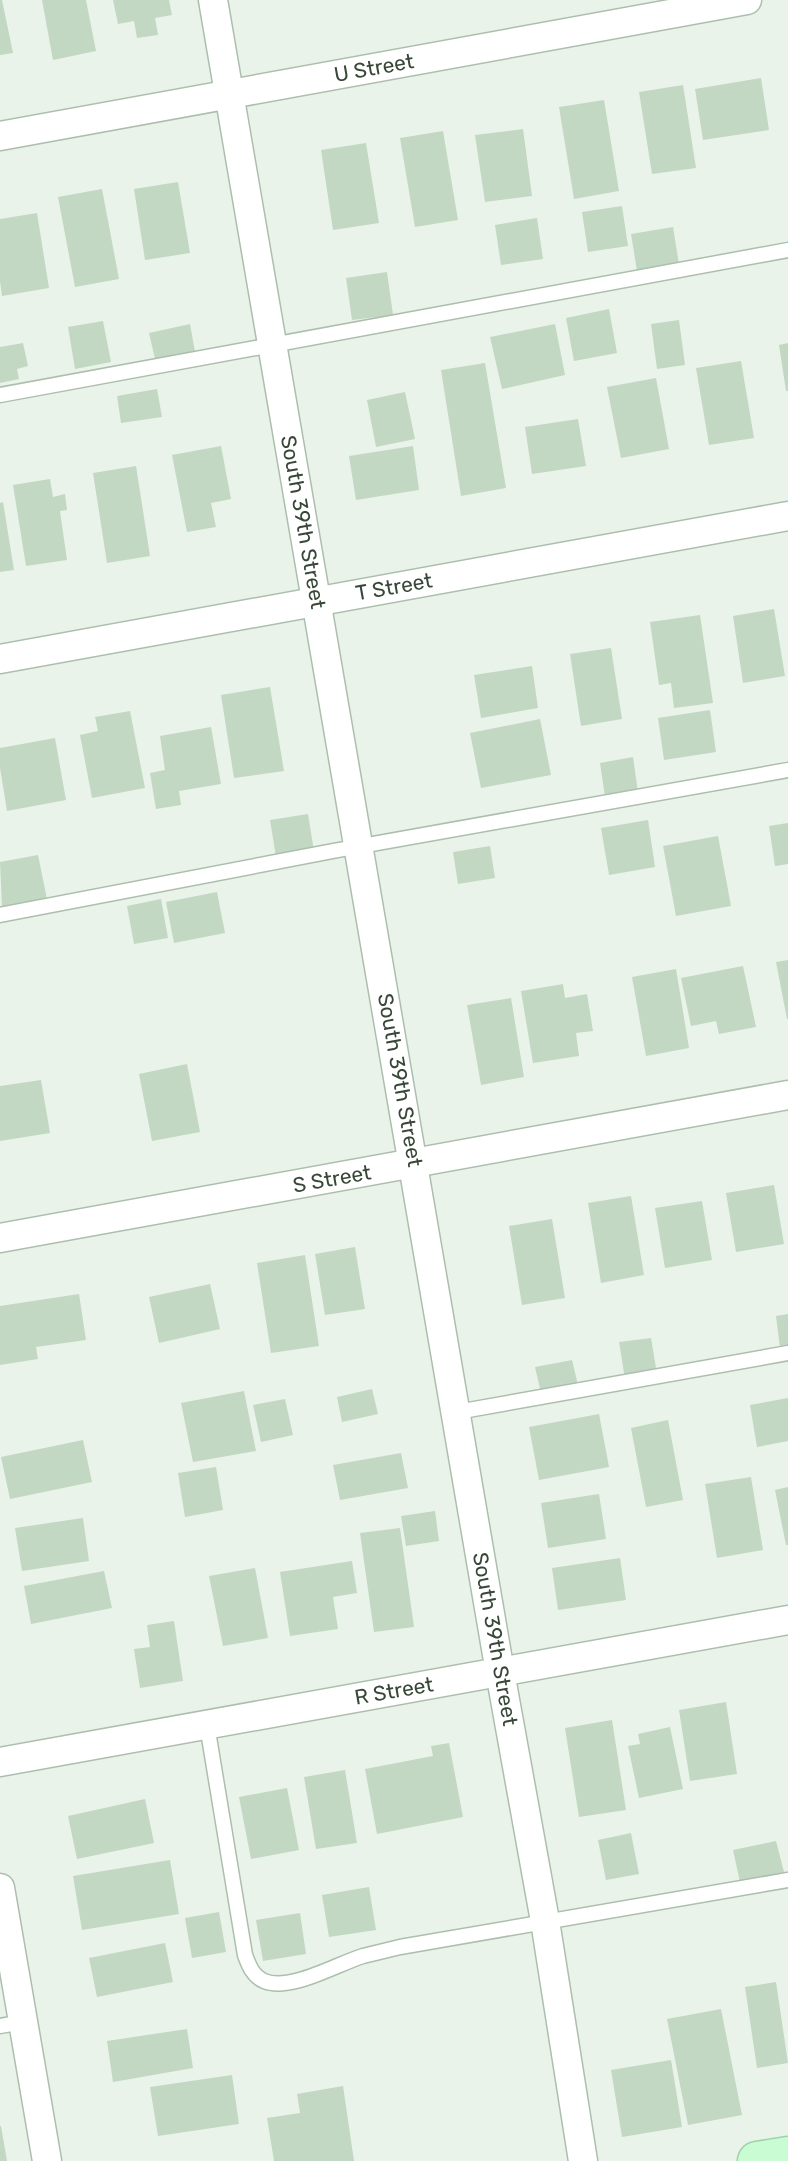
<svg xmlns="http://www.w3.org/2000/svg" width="788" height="2161" viewBox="0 0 788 2161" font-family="Rubik,sans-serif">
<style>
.building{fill:#c2d8c2}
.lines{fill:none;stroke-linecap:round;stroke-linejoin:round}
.service-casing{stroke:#acbfad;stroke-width:17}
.minor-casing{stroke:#acbfad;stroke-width:31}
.secondary-casing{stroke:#9dd4a5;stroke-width:41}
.service{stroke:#fff;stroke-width:14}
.minor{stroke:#fff;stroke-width:28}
.secondary{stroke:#cafcd3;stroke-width:38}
.labels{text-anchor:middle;stroke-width:7;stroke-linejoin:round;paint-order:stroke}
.street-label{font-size:21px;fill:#384738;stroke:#fff}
</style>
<rect width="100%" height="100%" fill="#e9f3ea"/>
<!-- building -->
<g class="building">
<path d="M0,0H2L13,53L0,55Z"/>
<path d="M42,0H86L96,51L53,60Z"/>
<path d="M113,0H169L172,15L155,18L158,35L137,38L134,21L118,24Z"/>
<path d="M761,78L769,130L703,140L695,89Z"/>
<path d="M683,85L696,168L652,174L639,92Z"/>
<path d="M604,100L619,191L574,199L559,107Z"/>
<path d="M523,129L532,196L485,202L475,135Z"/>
<path d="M443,131L458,220L415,227L400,138Z"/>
<path d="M366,143L379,223L333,230L321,150Z"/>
<path d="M178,182L190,253L145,260L134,189Z"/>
<path d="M102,189L119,279L75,287L58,197Z"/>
<path d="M622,206L628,246L588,252L582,212Z"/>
<path d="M37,213L49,288L2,296L0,281V219Z"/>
<path d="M537,218L543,259L501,265L495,225Z"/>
<path d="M673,227L679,264L637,271L631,234Z"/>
<path d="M387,272L393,315L352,320L346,278Z"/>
<path d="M609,309L617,353L574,361L566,318Z"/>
<path d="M679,320L685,365L657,369L651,324Z"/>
<path d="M103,321L111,362L75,369L68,327Z"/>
<path d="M190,324L195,352L155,359L149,333Z"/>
<path d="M555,324L565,375L502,389L490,337Z"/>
<path d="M23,343L28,366L17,369L19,379L0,383V347Z"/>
<path d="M788,343V391H786L779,345Z"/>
<path d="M741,361L754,438L709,445L696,368Z"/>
<path d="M485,363L506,488L461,496L441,370Z"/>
<path d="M656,378L669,449L621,458L607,387Z"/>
<path d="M157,389L162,417L121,423L117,396Z"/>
<path d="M405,392L415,439L376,447L367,400Z"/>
<path d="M578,419L586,466L532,474L525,427Z"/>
<path d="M221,446L231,499L211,503L216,527L187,532L172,455Z"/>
<path d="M413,446L419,490L356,500L349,456Z"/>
<path d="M136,466L150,556L107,563L93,473Z"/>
<path d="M50,479L53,497L65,494L67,510L60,511L67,560L26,566L13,485Z"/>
<path d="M3,502L14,570L0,572V503Z"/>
<path d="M774,609L785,676L743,683L733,616Z"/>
<path d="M700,615L713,703L674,708L671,683L659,685L650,622Z"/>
<path d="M611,648L622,719L581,726L570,654Z"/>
<path d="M532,666L538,708L481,718L474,675Z"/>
<path d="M270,687L284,771L234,778L221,695Z"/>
<path d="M710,710L716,752L664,760L658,718Z"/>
<path d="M130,711L145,788L92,798L80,735L98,731L95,717Z"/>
<path d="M540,719L551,775L481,788L470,733Z"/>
<path d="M211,727L221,784L179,791L181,805L156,809L150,773L165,770L160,736Z"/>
<path d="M55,738L66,800L7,811L0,768V748Z"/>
<path d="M633,757L638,792L605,797L600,763Z"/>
<path d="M308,814L314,851L276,857L270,820Z"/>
<path d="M648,820L655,867L609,875L601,828Z"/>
<path d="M788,823V864L775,866L769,826Z"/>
<path d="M718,836L731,906L676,916L663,846Z"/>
<path d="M490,846L495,878L458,884L453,852Z"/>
<path d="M38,855L47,899L2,908L0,862Z"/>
<path d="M217,892L225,933L174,943L166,902Z"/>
<path d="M161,899L168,938L134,944L127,906Z"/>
<path d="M788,960V1019H787L776,962Z"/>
<path d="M743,966L756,1027L719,1034L716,1021L691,1026L681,978Z"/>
<path d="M676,969L689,1048L646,1056L632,977Z"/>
<path d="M563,984L565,998L587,994L593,1031L576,1033L579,1056L533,1063L521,991Z"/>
<path d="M511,998L524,1077L481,1085L467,1005Z"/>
<path d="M187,1064L200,1132L152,1141L139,1074Z"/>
<path d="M41,1080L50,1133L0,1141V1086Z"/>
<path d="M774,1185L784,1244L736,1252L726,1193Z"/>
<path d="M631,1196L644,1275L601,1283L588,1203Z"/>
<path d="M702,1201L712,1260L665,1268L655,1208Z"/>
<path d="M552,1219L565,1298L522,1305L509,1226Z"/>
<path d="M355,1247L365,1309L325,1315L315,1254Z"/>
<path d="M305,1255L319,1346L271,1353L257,1263Z"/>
<path d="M210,1284L220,1329L159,1343L149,1297Z"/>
<path d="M79,1294L86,1340L36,1347L38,1359L0,1365V1306Z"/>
<path d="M788,1314V1346L780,1348L776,1316Z"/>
<path d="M651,1338L657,1374L625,1379L619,1342Z"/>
<path d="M572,1360L578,1385L541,1393L535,1367Z"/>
<path d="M372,1389L378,1414L342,1422L337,1397Z"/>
<path d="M244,1391L256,1451L193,1462L181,1403Z"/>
<path d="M788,1398V1441L757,1447L750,1405Z"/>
<path d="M285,1399L293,1435L261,1442L253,1405Z"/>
<path d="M599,1414L609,1467L539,1480L529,1427Z"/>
<path d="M668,1420L683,1500L646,1507L631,1428Z"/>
<path d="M83,1440L92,1482L10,1499L1,1457Z"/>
<path d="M401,1453L408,1488L340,1500L333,1465Z"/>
<path d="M216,1467L223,1510L185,1517L178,1473Z"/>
<path d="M751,1477L763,1550L717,1558L705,1484Z"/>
<path d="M788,1487V1545H786L775,1490Z"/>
<path d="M599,1494L606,1539L548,1548L541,1503Z"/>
<path d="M435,1511L439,1541L406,1546L401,1516Z"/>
<path d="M83,1518L89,1561L22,1571L15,1528Z"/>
<path d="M400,1528L414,1627L374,1632L360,1533Z"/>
<path d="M620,1558L626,1600L558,1610L552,1568Z"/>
<path d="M352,1561L357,1593L333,1597L338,1629L290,1636L280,1572Z"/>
<path d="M255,1568L268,1638L223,1646L209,1576Z"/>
<path d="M104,1571L112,1608L31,1624L24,1586Z"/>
<path d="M174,1621L183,1681L140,1688L134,1649L150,1647L147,1625Z"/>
<path d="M726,1702L737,1774L690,1781L679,1710Z"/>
<path d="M612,1720L626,1810L579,1817L565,1728Z"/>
<path d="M670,1727L683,1789L639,1798L628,1746L640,1744L638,1734Z"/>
<path d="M449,1743L463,1817L377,1834L365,1769L433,1756L431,1746Z"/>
<path d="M345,1770L357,1843L316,1849L304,1777Z"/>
<path d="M287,1788L299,1850L251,1859L239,1797Z"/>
<path d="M145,1799L154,1843L77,1859L68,1816Z"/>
<path d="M631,1833L639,1874L606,1880L598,1840Z"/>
<path d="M776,1841L784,1872L740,1882L733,1850Z"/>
<path d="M170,1860L179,1914L82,1930L73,1876Z"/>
<path d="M369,1887L376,1930L329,1937L322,1895Z"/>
<path d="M219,1912L226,1952L192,1958L185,1918Z"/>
<path d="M300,1913L306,1954L263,1961L256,1920Z"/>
<path d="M165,1943L173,1982L97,1997L89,1958Z"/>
<path d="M776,1982L788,2063L757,2068L745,1987Z"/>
<path d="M721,2009L742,2115L688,2125L667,2019Z"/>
<path d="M187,2029L193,2068L113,2082L107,2041Z"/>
<path d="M671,2060L682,2127L622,2137L611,2070Z"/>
<path d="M232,2075L239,2124L158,2136L150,2087Z"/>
<path d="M343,2086L354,2161H274L267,2118L300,2113L297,2094Z"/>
<path d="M0,2126H1L7,2161H0Z"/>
</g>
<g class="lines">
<!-- service casing -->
<g class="service-casing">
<g id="service">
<path d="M0,395L788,250"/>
<path d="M0,915L333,851L788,770"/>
<path d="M457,1412L788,1353"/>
<path d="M207,1725L245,1955C249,1966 253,1976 264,1981C290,1992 337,1964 363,1956C375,1953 388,1950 400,1947L788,1880"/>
<path d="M0,2026L22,2022"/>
</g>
</g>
<!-- minor casing -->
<g class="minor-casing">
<g id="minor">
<path d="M213,0L500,1672L545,1921L583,2161"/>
<path d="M0,136L747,0"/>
<path d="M0,659L788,516"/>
<path d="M0,1238L788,1095"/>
<path d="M0,1762L788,1620"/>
<path d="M0,1888L47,2161"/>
</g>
</g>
<!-- secondary casing -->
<g class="secondary-casing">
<path id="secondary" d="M757,2161L788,2156"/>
</g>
<!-- service -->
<use href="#service" class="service"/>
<!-- minor -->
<use href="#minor" class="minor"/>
<!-- secondary -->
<use href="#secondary" class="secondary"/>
</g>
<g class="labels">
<!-- street labels -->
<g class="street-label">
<text transform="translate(374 68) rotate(-10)" y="7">U Street</text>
<text transform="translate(303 522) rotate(80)" y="7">South 39th Street</text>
<text transform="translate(394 587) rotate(-10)" y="7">T Street</text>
<text transform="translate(400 1080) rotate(80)" y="7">South 39th Street</text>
<text transform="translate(332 1179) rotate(-10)" y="7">S Street</text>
<text transform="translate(495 1639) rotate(80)" y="7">South 39th Street</text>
<text transform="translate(394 1691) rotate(-10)" y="7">R Street</text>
</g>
</g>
</svg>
